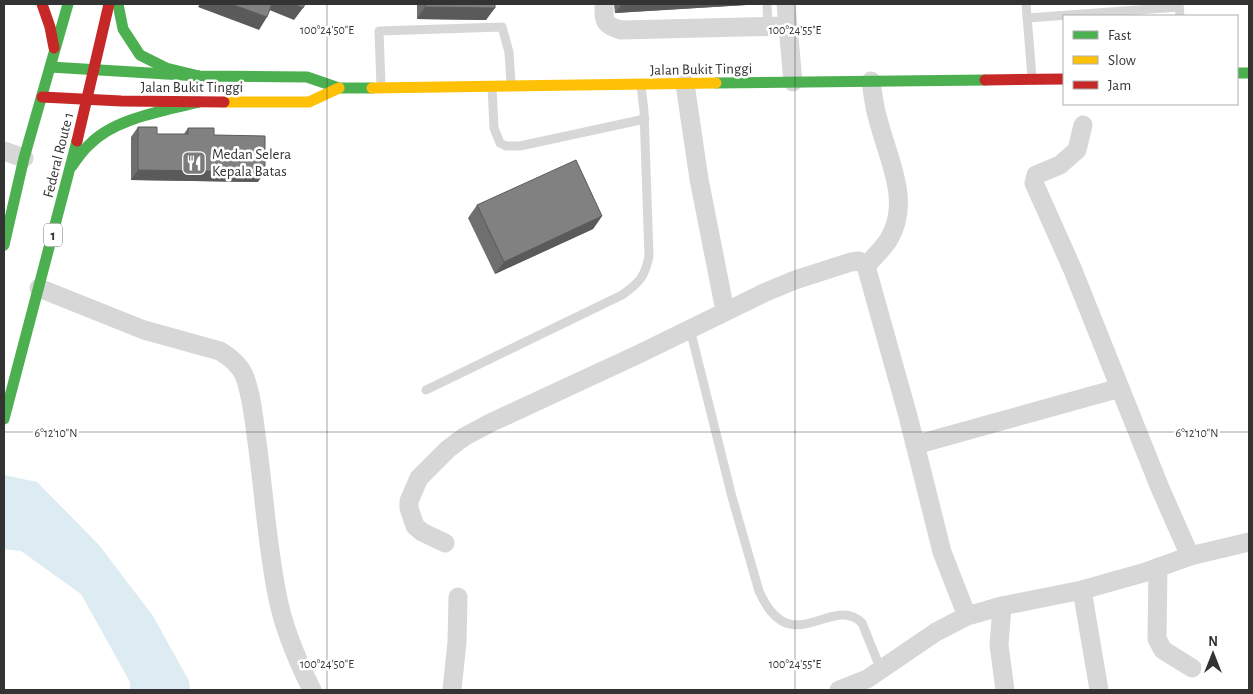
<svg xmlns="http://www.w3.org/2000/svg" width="1253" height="694" viewBox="0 0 1253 694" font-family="'Alegreya Sans',sans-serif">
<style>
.water{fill:#ddebf3}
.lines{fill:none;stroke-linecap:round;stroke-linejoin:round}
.lane{stroke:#d7d7d7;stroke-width:9}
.street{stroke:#d7d7d7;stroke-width:19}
.fast{stroke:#4caf50;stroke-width:11}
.slow{stroke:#ffc107;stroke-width:11}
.jam{stroke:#c62828;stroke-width:11}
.wall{fill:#6f6f6f}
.shaded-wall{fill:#5a5a5a}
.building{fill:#818181;stroke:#5a5a5a}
.ticks{fill:none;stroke:#333;stroke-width:1;stroke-opacity:0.45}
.labels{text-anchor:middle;stroke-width:5;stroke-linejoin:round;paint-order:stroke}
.shield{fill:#fff;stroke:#707070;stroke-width:1}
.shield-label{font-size:14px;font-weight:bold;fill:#333}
.street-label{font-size:15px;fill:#333;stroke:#fff}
.poi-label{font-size:15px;fill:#333;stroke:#fff;text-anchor:start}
.ticks-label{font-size:12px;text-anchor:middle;fill:#333;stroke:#fff;stroke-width:5;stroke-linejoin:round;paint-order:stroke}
</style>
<rect width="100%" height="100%" fill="#fff"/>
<!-- water -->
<path class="water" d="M4,475L37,482L99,545L153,616L189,681L190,690H130V682L81,594L21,551L4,549Z"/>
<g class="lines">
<!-- lane -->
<g class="lane">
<path d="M767,4L768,27"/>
<path d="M1026,4L1032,77"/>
<path d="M1179,4L1180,16"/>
<path d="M1027,18L1179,7"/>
<path d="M381,87L379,31L502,27L509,52L511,84"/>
<path d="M492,87L494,128L500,143L506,146H520L645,119"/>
<path d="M690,329L732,497L759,591C791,663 832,593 862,623L881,670"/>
<path d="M426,390L622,295C639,283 645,277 649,256L644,111L641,86"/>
</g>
<!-- street -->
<g class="street">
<path d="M604,4C604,21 603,25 621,30L788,26"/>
<path d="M786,4L793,82"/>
<path d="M685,84L699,179L725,311"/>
<path d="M1083,125L1077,150L1060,165L1036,175L1034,183L1072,268L1160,488L1190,556"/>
<path d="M4,151L24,158"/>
<path d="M866,266C873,258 883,249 889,239C912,201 887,157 878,119C874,107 873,94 871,81"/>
<path d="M39,288L144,330L220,351C230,357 239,364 244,375C252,395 254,421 257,442C264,493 267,544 277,594C283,627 297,660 312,690"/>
<path d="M915,445L1120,388"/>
<path d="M445,543L422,532L415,526L409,508V501L419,478L448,449L464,437L490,423L639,354L766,292L795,280L851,262L859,261L866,266L908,416L942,552L967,616"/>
<path d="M1158,567L1157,639L1163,650L1192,668"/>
<path d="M1082,590L1099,690"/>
<path d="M1002,606L999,645L1005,690"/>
<path d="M452,690L457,642L458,597"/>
<path d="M839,690L867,679L936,632L967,616L1002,606L1082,590L1146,572L1190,556L1249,542"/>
</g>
<!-- fast -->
<g class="fast">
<path d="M118,4L123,29L140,55L166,68L199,76"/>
<path d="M50,67L199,76L307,77L339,88H372"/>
<path d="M1237,73H1249"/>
<path d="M716,83L985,80"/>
<path d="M72,166C77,159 82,151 89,145C114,118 165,111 199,102"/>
<path d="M4,245L24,158L68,4"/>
<path d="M4,419L77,141"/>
</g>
<!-- slow -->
<g class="slow">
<path d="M372,88L716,83"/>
<path d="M224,102H309L339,88"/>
</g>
<!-- jam -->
<g class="jam">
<path d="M42,4L50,27L54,48"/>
<path d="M985,80L1064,79"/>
<path d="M42,97L121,101L224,102"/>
<path d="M77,141L109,4"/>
</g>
</g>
<!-- wall -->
<g class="wall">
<path d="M417,4H495L486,20L417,19Z"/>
<path d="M614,4H747L746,5L615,13Z"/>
<path d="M138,127L157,134H184L188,128L214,135L258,182L131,180V137Z"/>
<path d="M477,205L602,216L593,229L495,274L468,218Z"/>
</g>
<!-- shaded-wall -->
<g class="shaded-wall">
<path d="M200,4H231L267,17L259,30L198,7Z"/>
<path d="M270,4H294L303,8L294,20L267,9Z"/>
<path d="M622,4H747L746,5L615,13Z"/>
<path d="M425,7L495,8L486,20L417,19Z"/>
<path d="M138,170L265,172L258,182L131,180Z"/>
<path d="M602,216L593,229L495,274L504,262Z"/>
</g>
<!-- building -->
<g class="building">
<path d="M231,4H272L267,17Z"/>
<path d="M294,4H305L303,8Z"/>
<path d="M426,4H495V8L425,7Z"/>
<path d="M138,127H157V134H188V128H214V135L265,136V172L138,170Z"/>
<path d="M576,160L602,216L504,262L477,205Z"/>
</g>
<!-- ticks -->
<path class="ticks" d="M327,4V690M795,4V690M4,432H1249"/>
<!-- icons -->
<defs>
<g id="restaurant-square" transform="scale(1.25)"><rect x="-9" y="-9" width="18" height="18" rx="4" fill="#7a7a7a" stroke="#fff"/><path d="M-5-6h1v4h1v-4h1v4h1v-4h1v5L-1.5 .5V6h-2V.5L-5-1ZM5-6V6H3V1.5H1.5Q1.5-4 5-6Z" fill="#fff"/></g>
</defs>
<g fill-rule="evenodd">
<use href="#restaurant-square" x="194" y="163"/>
</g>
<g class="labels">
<!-- shield labels -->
<rect class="shield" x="44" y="223.5" width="18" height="23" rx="4"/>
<g class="shield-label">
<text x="53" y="240">1</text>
</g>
<!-- street labels -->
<g class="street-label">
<text transform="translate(701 69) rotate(-1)" y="5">Jalan Bukit Tinggi</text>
<text x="192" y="92">Jalan Bukit Tinggi</text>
<text transform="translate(58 155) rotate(-76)" y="5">Federal Route 1</text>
</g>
<!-- poi labels -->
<g class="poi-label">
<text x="212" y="159">Medan Selera<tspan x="212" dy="17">Kepala Batas</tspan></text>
</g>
</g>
<g class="ticks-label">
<text x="327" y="34">100°24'50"E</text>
<text x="795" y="34">100°24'55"E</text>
<text x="56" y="437">6°12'10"N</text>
<text x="1197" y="437">6°12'10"N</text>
<text x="327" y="668">100°24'50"E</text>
<text x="795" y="668">100°24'55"E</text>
</g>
<!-- border -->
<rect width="1253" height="694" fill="none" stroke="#333333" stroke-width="10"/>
<!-- legend -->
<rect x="1063" y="15" width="175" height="90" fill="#ffffff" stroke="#adadad"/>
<rect x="1073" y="31" width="25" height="8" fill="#4caf50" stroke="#adadad"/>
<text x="1108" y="40" font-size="15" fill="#333333">Fast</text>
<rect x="1073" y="56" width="25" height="8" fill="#ffc107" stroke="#adadad"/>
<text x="1108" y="65" font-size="15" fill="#333333">Slow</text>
<rect x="1073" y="81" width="25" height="8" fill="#c62828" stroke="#adadad"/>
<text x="1108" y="90" font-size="15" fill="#333333">Jam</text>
<!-- north arrow -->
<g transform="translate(1213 654)" stroke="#ffffff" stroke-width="4" paint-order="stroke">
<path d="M0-4L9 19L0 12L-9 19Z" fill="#333333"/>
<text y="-8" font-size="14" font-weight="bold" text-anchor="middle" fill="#333333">N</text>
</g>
</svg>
